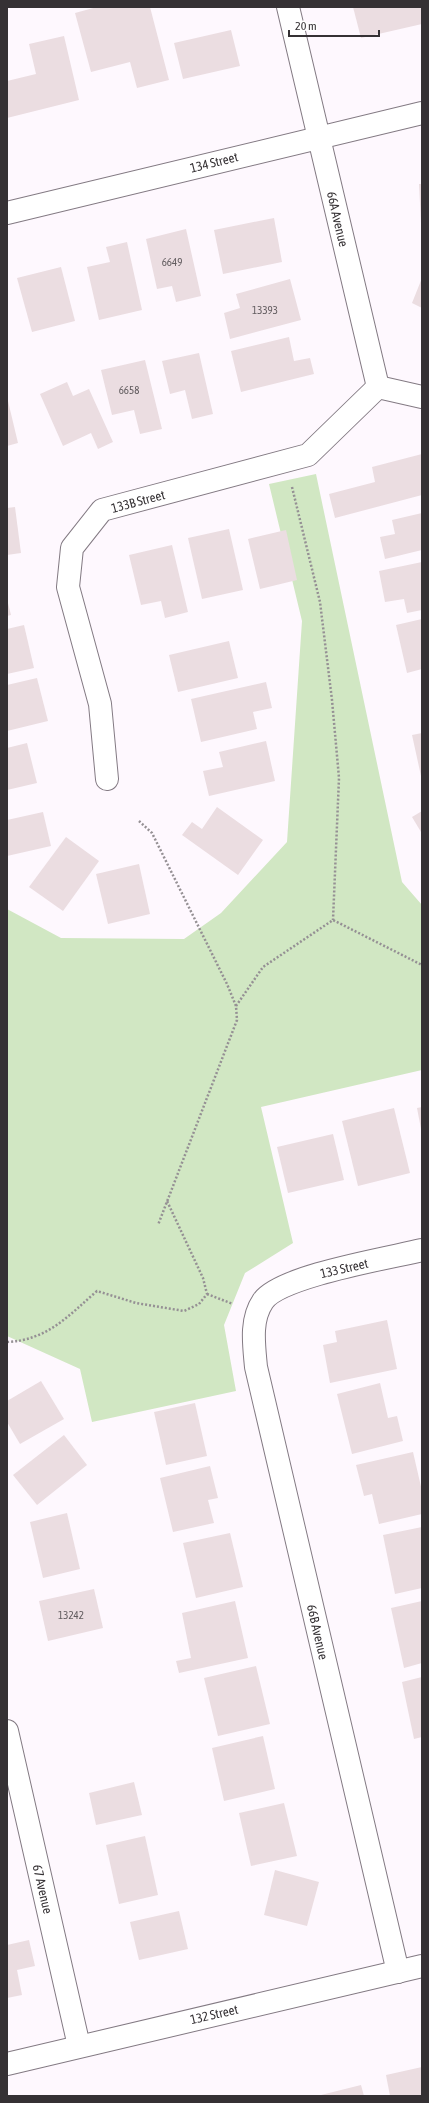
<svg xmlns="http://www.w3.org/2000/svg" width="429" height="2103" viewBox="0 0 429 2103" font-family="'Asap Condensed',sans-serif">
<style>
.green{fill:#d1e7c3}
.building{fill:#ebdde1}
.lines{fill:none;stroke-linecap:round;stroke-linejoin:round}
.minor-casing{stroke:#837a83;stroke-width:24}
.tertiary-casing{stroke:#837a83;stroke-width:24}
.secondary-casing{stroke:#837a83;stroke-width:24}
.path{stroke:#959094;stroke-width:2.5;stroke-dasharray:2 2;stroke-linecap:butt}
.minor{stroke:#fff;stroke-width:22}
.tertiary{stroke:#fff;stroke-width:22}
.secondary{stroke:#fff;stroke-width:22}
.labels{text-anchor:middle;stroke-width:3;stroke-linejoin:round;paint-order:stroke}
.number-label{font-size:11px;fill:#625c5f}
.street-label{font-size:13px;fill:#353134;stroke:#fff}
</style>
<rect width="100%" height="100%" fill="#fef8fe"/>
<!-- green -->
<path class="green" d="M316,474L402,882L422,905V1070L261,1107L293,1243L245,1273L224,1325L236,1391L92,1422L80,1369L7,1336V909L61,938L184,939L221,913L287,842L302,621L269,484Z"/>
<!-- building -->
<g class="building">
<path d="M97,7H150L169,80L137,88L130,62L91,72L75,13Z"/>
<path d="M353,7H422V24L361,38Z"/>
<path d="M231,30L240,66L183,79L174,43Z"/>
<path d="M64,36L79,100L7,118V81L36,74L29,44Z"/>
<path d="M419,184H422V223H421Z"/>
<path d="M274,218L282,262L223,274L214,230Z"/>
<path d="M186,229L201,296L176,302L172,286L157,289L146,239Z"/>
<path d="M127,242L142,310L99,320L87,267L110,262L106,247Z"/>
<path d="M61,267L75,321L32,332L17,278Z"/>
<path d="M422,278V308L412,303Z"/>
<path d="M290,279L301,320L230,339L224,313L240,308L236,294Z"/>
<path d="M289,337L294,361L310,358L314,374L241,392L231,351Z"/>
<path d="M199,353L213,414L192,419L185,390L170,394L162,361Z"/>
<path d="M145,360L162,429L140,434L134,410L112,415L101,370Z"/>
<path d="M67,382L73,396L89,389L113,442L98,449L91,433L63,446L40,394Z"/>
<path d="M8,401L18,443L7,446V402Z"/>
<path d="M422,454V495L335,518L329,494L375,482L372,467Z"/>
<path d="M15,507L21,553L7,555V508Z"/>
<path d="M422,513V550L385,559L380,537L395,534L392,520Z"/>
<path d="M229,529L243,590L202,599L188,538Z"/>
<path d="M286,530L297,580L260,589L248,539Z"/>
<path d="M172,545L188,612L165,618L161,601L141,605L129,555Z"/>
<path d="M422,562V610L407,613L404,599L385,602L379,571Z"/>
<path d="M7,599L11,615L7,616Z"/>
<path d="M422,619V669L407,673L396,625Z"/>
<path d="M24,625L34,668L7,674V629Z"/>
<path d="M229,641L238,678L178,692L169,655Z"/>
<path d="M37,678L48,721L7,731V685Z"/>
<path d="M266,682L272,708L253,712L257,729L201,742L191,699Z"/>
<path d="M422,733V776H421L412,735Z"/>
<path d="M266,741L275,781L209,796L203,771L223,767L219,752Z"/>
<path d="M27,743L37,783L7,790V748Z"/>
<path d="M217,807L263,840L238,875L182,835L192,822L202,829Z"/>
<path d="M422,811V831L421,832L412,817Z"/>
<path d="M43,812L51,846L7,856V820Z"/>
<path d="M66,837L99,861L63,911L29,887Z"/>
<path d="M139,864L150,914L108,924L96,874Z"/>
<path d="M422,1107V1129H421L417,1108Z"/>
<path d="M394,1108L410,1173L358,1186L342,1121Z"/>
<path d="M333,1134L344,1180L288,1193L277,1147Z"/>
<path d="M387,1320L397,1369L330,1383L323,1345L337,1342L335,1331Z"/>
<path d="M41,1381L64,1419L20,1444L7,1422V1401Z"/>
<path d="M380,1383L388,1418L397,1416L403,1441L352,1454L337,1394Z"/>
<path d="M195,1403L207,1456L166,1465L154,1412Z"/>
<path d="M64,1435L87,1465L37,1505L13,1475Z"/>
<path d="M413,1452L422,1491V1514L379,1524L372,1494L364,1496L356,1465Z"/>
<path d="M210,1466L218,1498L208,1500L214,1523L173,1532L160,1478Z"/>
<path d="M67,1513L80,1569L43,1578L30,1522Z"/>
<path d="M422,1527V1588L395,1594L383,1535Z"/>
<path d="M230,1533L243,1587L196,1598L183,1543Z"/>
<path d="M94,1589L103,1628L48,1641L39,1601Z"/>
<path d="M235,1601L248,1658L179,1673L176,1661L191,1658L182,1613Z"/>
<path d="M422,1601V1663L404,1668L391,1608Z"/>
<path d="M256,1666L270,1724L218,1736L204,1678Z"/>
<path d="M422,1677V1737L414,1739L402,1682Z"/>
<path d="M263,1736L275,1789L224,1801L212,1748Z"/>
<path d="M134,1782L142,1815L96,1825L89,1793Z"/>
<path d="M284,1803L297,1856L251,1866L239,1813Z"/>
<path d="M145,1836L158,1895L119,1904L106,1845Z"/>
<path d="M275,1870L319,1882L307,1926L264,1915Z"/>
<path d="M179,1911L188,1949L139,1960L130,1922Z"/>
<path d="M29,1940L35,1966L17,1970L22,1995L7,1998V1945Z"/>
<path d="M422,2067V2096H390L386,2075Z"/>
<path d="M361,2085L364,2096H321V2095Z"/>
</g>
<g class="lines">
<!-- minor casing -->
<g class="minor-casing">
<g id="minor">
<path d="M288,7L378,387"/>
<path d="M378,387L422,397"/>
<path d="M107,779L100,704L68,587L72,548L102,510L308,455L378,387"/>
<path d="M7,1731L79,2046"/>
<path d="M398,1972L256,1367C254,1345 250,1320 263,1301C280,1276 389,1258 422,1250"/>
</g>
</g>
<!-- tertiary casing -->
<g class="tertiary-casing">
<path id="tertiary" d="M7,213L422,113"/>
</g>
<!-- secondary casing -->
<g class="secondary-casing">
<path id="secondary" d="M7,2064L422,1966"/>
</g>
<!-- path -->
<g class="path">
<path d="M292,487L320,602L332,700L339,778L333,920"/>
<path d="M139,821L152,833L227,984L236,1006L237,1020L158,1225"/>
<path d="M236,1006L263,967L333,920L422,965"/>
<path d="M207,1294L233,1304"/>
<path d="M7,1342C48,1340 68,1316 97,1291L136,1303L184,1311L199,1304L207,1294L203,1278L167,1201"/>
</g>
<!-- minor -->
<use href="#minor" class="minor"/>
<!-- tertiary -->
<use href="#tertiary" class="tertiary"/>
<!-- secondary -->
<use href="#secondary" class="secondary"/>
</g>
<g class="labels">
<!-- number labels -->
<g class="number-label">
<text x="172" y="266">6649</text>
<text x="265" y="314">13393</text>
<text x="129" y="394">6658</text>
<text x="71" y="1619">13242</text>
</g>
<!-- street labels -->
<g class="street-label">
<text transform="translate(214 162) rotate(-14)" y="5">134 Street</text>
<text transform="translate(338 219) rotate(77)" y="5">66A Avenue</text>
<text transform="translate(138 501) rotate(-15)" y="5">133B Street</text>
<text transform="translate(344 1268) rotate(-13)" y="5">133 Street</text>
<text transform="translate(318 1632) rotate(77)" y="5">66B Avenue</text>
<text transform="translate(43 1889) rotate(77)" y="5">67 Avenue</text>
<text transform="translate(214 2014) rotate(-13)" y="5">132 Street</text>
</g>
</g>
<!-- border -->
<rect width="429" height="2103" fill="none" stroke="#353134" stroke-width="16"/>
<!-- scale -->
<path d="M289 30v6h90v-6" fill="none" stroke="#353134" stroke-width="2"/>
<text x="295" y="30" font-size="12" fill="#353134" stroke="#ffffff" stroke-width="3" paint-order="stroke">20 m</text>
</svg>
